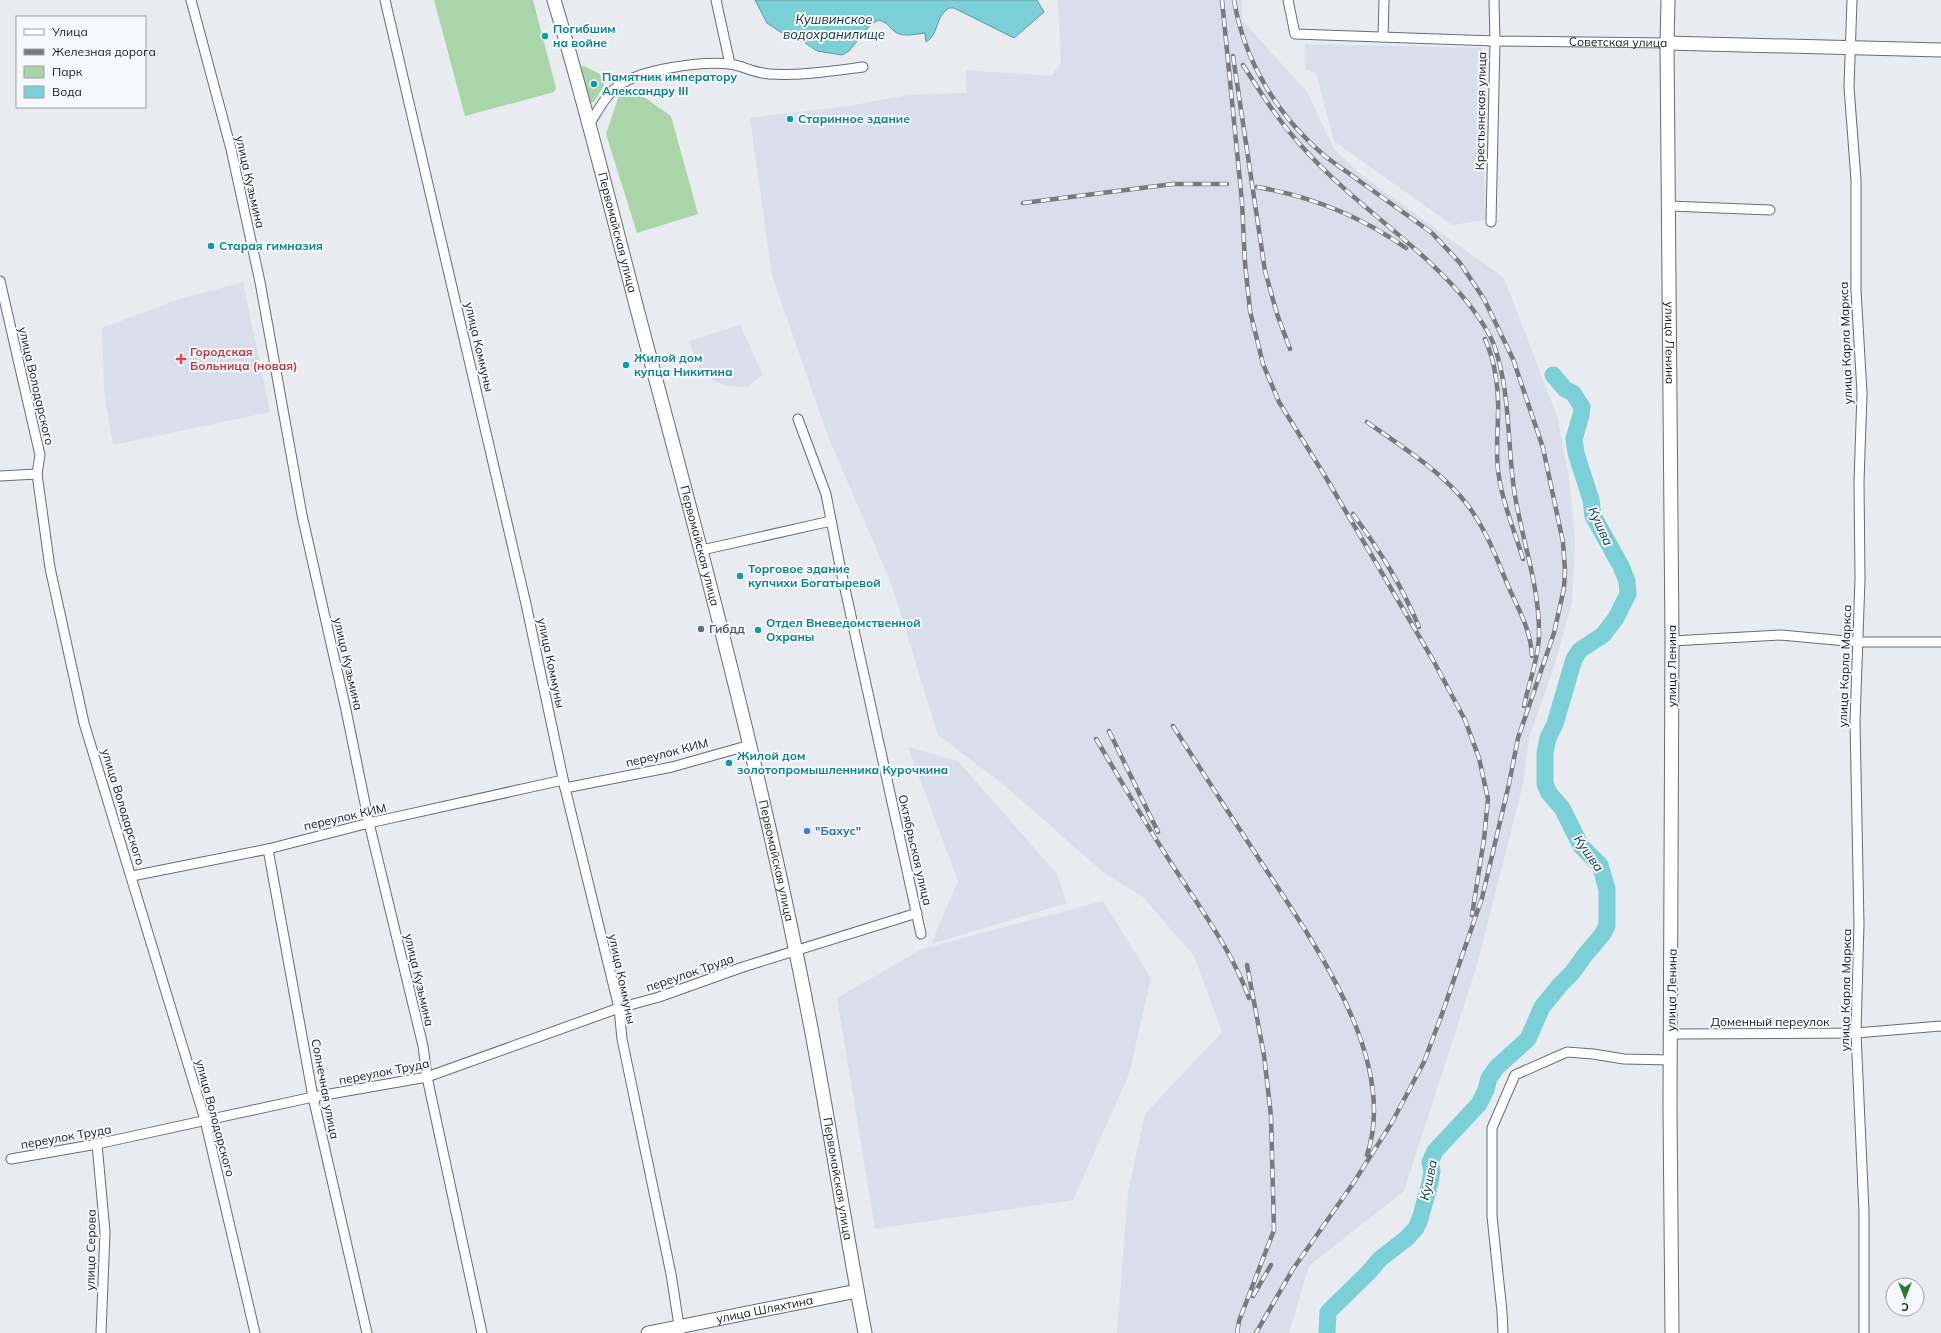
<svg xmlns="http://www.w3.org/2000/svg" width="1941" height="1333" viewBox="0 0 1941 1333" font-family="Mulish,sans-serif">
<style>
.built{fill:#d8deea}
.green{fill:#a9d5a9}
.water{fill:#7bcfd6;stroke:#5e999e}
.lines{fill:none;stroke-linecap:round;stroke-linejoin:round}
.river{stroke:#7bcfd6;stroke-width:17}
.street-casing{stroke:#696c71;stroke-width:11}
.secondary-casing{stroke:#696c71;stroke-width:15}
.street{stroke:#fff;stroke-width:9}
.secondary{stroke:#fff;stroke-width:13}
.rail-casing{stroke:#787a7e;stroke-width:4.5}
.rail{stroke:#f5f8fd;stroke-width:3;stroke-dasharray:9;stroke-linecap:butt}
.culture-dot{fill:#0f9aa8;stroke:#f5f8fd;stroke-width:1.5}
.health-dot{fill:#e0444e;stroke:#f5f8fd;stroke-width:1.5}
.service-dot{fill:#5c6f8a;stroke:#f5f8fd;stroke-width:1.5}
.shop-dot{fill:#3f7fe0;stroke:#f5f8fd;stroke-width:1.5}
.labels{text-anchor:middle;stroke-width:4;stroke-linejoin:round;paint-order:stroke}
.culture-label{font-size:12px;font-weight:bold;fill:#0d838f;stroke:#f5f8fd;text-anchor:start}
.street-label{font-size:12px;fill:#1a1b1d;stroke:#f5f8fd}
.health-label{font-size:12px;font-weight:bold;fill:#be3a42;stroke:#f5f8fd;text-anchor:start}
.service-label{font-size:12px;font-weight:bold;fill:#4e5e75;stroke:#f5f8fd;text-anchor:start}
.shop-label{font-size:12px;font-weight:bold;fill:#366cbe;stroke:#f5f8fd;text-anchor:start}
.water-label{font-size:13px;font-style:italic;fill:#10393d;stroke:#f5f8fd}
</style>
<rect width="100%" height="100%" fill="#e8ebf0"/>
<!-- built -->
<g class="built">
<path d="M1058,0H1242V20L1307,92L1334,149L1359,173L1504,278L1557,416L1569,478L1575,541L1572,603L1552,673L1529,738L1523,784L1477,965L1404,1191L1309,1266L1289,1333H1117L1128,1192L1145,1114L1222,1032L1194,956L1143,897L1104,873L1004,785L938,735L891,583L827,434L772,275L750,118L849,106L907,95L967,93L966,70L1051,76L1061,63Z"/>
<path d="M1305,44L1482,48L1485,220L1452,225L1334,141L1316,73L1305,69Z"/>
<path d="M243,282L270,412L113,445L104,390L102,328L180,299Z"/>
<path d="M740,325L763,375L747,387L729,386L716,382L701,372L689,341Z"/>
<path d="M908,747L958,761L1057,874L1067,903L931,944L958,881Z"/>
<path d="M1103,901L1151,978L1129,1074L1073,1200L875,1229L837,998L922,949Z"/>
</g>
<!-- green -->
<g class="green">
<path d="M434,0H533L556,88L554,92L465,116Z"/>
<path d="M584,66L600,74L604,85L594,102L589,103L579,67Z"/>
<path d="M635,91L671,116L698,214L637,233L606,134L619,95Z"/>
</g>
<!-- water -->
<path class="water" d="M755,0H1037L1044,12L1014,38L954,8H949C935,16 939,35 926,42L925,33C915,34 902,38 894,31C886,24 889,24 879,20L871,24L849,51L842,55L817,51L804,42L785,35L767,23Z"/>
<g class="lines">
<!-- river -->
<path class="river" d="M1327,1333L1328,1312L1368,1273L1380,1259L1407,1238L1416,1228L1420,1219L1430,1183L1432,1171L1430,1162L1435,1151L1479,1104L1486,1090L1489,1078L1497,1067L1528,1039L1542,1007L1560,985L1572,973L1585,955L1602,935L1607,926V889L1600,865L1581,846L1562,808L1549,793L1545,784V753L1548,738L1555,724L1574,659L1580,650L1603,635L1616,618L1628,594L1627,581L1621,566L1593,516L1591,500L1576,453L1574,439L1581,415L1582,407L1573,393L1565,389L1553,375"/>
<!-- street casing -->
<g class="street-casing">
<g id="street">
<path d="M191,0L231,149L260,282L302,515L346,710L369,823L423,1046L427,1077L482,1333"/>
<path d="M385,0L526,604L565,788L619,1008L622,1039L671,1274L680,1332"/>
<path d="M716,0L730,64"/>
<path id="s1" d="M1288,0L1295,34L1495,41L1667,43"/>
<path d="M1852,0L1849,87L1856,180V290L1862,393L1859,482L1860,579L1855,721L1859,924L1856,1033L1864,1212V1333"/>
<path d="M1383,37L1384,0"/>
<path d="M589,125C597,112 605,96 618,86C641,69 702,61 730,64C743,66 755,73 769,74C800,76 832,71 863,67"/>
<path d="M1669,206L1770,210"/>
<path d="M1491,222L1495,41L1494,0"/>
<path d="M0,281L40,455L37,474L50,568L84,723L205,1120L255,1333"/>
<path d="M798,419L826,494L840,566L921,934"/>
<path d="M0,476L37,474"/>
<path d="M702,550L831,521"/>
<path d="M1672,641L1781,635L1857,642H1941"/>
<path d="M565,788L672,767L750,745"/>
<path d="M268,849L313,1097L367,1333"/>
<path d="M132,876L268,849L369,823L563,780"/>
<path d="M1671,1034L1856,1033L1941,1026"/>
<path d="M97,1144L105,1232L101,1333"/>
<path d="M11,1159L97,1144L313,1097L427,1077L619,1008L659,997L743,967L917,913"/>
<path d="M1503,1333L1502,1312L1492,1216V1128L1515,1075L1567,1052L1593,1054L1624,1059L1671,1060"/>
</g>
</g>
<!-- secondary casing -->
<g class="secondary-casing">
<g id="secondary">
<path id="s2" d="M554,0C588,112 615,226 645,339C706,567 767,796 811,1028C830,1129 846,1232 865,1333"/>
<path id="s3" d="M1668,0L1667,43L1672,641L1670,1107L1672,1333"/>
<path d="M1667,43L1941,50"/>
<path id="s4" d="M648,1333L857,1291"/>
</g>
</g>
<!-- street -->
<use href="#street" class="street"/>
<!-- secondary -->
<use href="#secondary" class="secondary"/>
<!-- rail casing -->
<g class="rail-casing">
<g id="rail">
<path d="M1222,0L1242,202L1245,263L1250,311L1263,364L1279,402L1325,476L1433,660L1465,720L1479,758L1488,799L1484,839L1472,915"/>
<path d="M1234,0C1244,61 1278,117 1326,157L1432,233L1460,263L1484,299L1513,359L1543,448L1563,542L1565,570L1564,588L1554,633L1518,738L1509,784L1482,898L1442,1014L1424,1062L1391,1124L1352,1185L1293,1269L1256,1333"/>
<path d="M1233,56L1265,271L1277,314L1290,349"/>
<path d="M1243,65C1262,95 1282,126 1307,152C1357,207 1422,246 1468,303C1478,316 1490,332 1495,348C1511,395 1507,448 1515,496C1523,543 1540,589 1539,636C1538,661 1529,682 1524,706"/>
<path d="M1257,187C1310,196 1362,217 1406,248"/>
<path d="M1023,203L1173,184H1227"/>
<path d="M1485,339C1495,361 1499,389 1498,413C1498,435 1495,456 1499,477C1503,505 1515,532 1523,559"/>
<path d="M1367,422C1399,445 1435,467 1461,497C1484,523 1496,557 1509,588C1519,610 1531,631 1532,656"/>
<path d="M1353,514C1380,551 1401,584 1419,627"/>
<path d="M1173,726C1203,773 1234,821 1265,868C1314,944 1399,1060 1367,1155"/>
<path d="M1109,731L1158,832"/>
<path d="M1096,739C1122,782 1147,827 1175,869C1202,911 1232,951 1249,998"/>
<path d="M1253,1296L1271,1265"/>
<path d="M1237,1333L1239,1321L1274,1230L1271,1116L1264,1055L1247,965"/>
</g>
</g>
<!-- rail -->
<use href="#rail" class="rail"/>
</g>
<!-- markers -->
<g class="culture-dot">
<circle cx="545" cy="36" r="4"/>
<circle cx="594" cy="84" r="4"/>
<circle cx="790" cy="119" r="4"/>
<circle cx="211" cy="246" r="4"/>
<circle cx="626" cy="365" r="4"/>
<circle cx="740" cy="576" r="4"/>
<circle cx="758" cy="630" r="4"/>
<circle cx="729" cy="763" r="4"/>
</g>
<path class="health-dot" d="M179 353h4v4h4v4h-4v4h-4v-4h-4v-4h4z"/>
<circle class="service-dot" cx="701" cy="629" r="4"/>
<circle class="shop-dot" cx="807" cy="831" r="4"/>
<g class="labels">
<!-- culture labels -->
<g class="culture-label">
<text x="553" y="33">Погибшим<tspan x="553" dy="14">на войне</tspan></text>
<text x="602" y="81">Памятник императору<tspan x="602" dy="14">Александру III</tspan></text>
<text x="798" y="123">Старинное здание</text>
<text x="219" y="250">Старая гимназия</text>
<text x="634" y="362">Жилой дом<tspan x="634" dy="14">купца Никитина</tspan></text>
<text x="748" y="573">Торговое здание<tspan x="748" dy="14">купчихи Богатыревой</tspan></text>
<text x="766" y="627">Отдел Вневедомственной<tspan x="766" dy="14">Охраны</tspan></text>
<text x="737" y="760">Жилой дом<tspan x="737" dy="14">золотопромышленника Курочкина</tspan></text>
</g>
<!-- street labels -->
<g class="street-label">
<text dy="4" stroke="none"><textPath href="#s1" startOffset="358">Советская улица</textPath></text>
<text transform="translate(1481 111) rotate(-89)" y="4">Крестьянская улица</text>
<text transform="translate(250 182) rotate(77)" y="4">улица Кузьмина</text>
<text dy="4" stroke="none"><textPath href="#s2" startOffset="241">Первомайская улица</textPath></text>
<text dy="4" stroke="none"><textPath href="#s3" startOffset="343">улица Ленина</textPath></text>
<text transform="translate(1846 343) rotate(-92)" y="4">улица Карла Маркса</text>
<text transform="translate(479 347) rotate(77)" y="4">улица Коммуны</text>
<text transform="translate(36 386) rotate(77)" y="4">улица Володарского</text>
<text dy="4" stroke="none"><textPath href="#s2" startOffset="565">Первомайская улица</textPath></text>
<text transform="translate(551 663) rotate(78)" y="4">улица Коммуны</text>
<text transform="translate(348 664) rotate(77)" y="4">улица Кузьмина</text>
<text transform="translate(1672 666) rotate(-90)" y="4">улица Ленина</text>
<text transform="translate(1845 666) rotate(-88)" y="4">улица Карла Маркса</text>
<text transform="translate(667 753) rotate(-14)" y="4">переулок КИМ</text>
<text transform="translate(123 807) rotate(73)" y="4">улица Володарского</text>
<text transform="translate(345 817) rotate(-13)" y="4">переулок КИМ</text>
<text transform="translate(915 850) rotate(77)" y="4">Октябрьская улица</text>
<text dy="4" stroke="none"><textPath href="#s2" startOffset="889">Первомайская улица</textPath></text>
<text transform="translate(690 973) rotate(-19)" y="4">переулок Труда</text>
<text transform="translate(622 979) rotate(78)" y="4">улица Коммуны</text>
<text transform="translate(419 980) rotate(77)" y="4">улица Кузьмина</text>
<text transform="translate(1672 990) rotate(-89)" y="4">улица Ленина</text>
<text transform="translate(1846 990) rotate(-89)" y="4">улица Карла Маркса</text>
<text x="1770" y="1026">Доменный переулок</text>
<text transform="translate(384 1072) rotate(-11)" y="4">переулок Труда</text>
<text transform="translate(325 1089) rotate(79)" y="4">Солнечная улица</text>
<text transform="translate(215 1118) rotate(75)" y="4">улица Володарского</text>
<text transform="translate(66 1137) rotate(-10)" y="4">переулок Труда</text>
<text dy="4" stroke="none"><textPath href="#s2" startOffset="1213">Первомайская улица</textPath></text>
<text transform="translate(91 1250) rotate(-89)" y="4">улица Серова</text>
<text dy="4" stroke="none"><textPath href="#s4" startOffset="119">улица Шляхтина</textPath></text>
</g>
<!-- health labels -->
<g class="health-label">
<text x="190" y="356">Городская<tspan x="190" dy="14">Больница (новая)</tspan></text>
</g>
<!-- service labels -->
<g class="service-label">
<text x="709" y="633">Гибдд</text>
</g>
<!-- shop labels -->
<g class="shop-label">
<text x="815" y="835">"Бахус"</text>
</g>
<!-- water labels -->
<g class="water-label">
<text x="834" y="24">Кушвинское<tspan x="834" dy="15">водохранилище</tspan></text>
<text transform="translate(1601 526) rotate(65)" y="5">Кушва</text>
<text transform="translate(1589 853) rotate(55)" y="5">Кушва</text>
<text transform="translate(1428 1180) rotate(-78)" y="5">Кушва</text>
</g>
</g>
<!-- legend -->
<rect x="16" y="16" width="130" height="92" fill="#f5f8fd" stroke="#9da0a3"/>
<rect x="24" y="29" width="20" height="6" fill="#ffffff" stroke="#9da0a3"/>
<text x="52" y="36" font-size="12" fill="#1a1b1d">Улица</text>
<rect x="24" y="49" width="20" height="6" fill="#787a7e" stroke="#9da0a3"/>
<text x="52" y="56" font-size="12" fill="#1a1b1d">Железная дорога</text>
<rect x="24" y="66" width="20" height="12" fill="#a9d5a9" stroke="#9da0a3"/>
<text x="52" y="76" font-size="12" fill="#1a1b1d">Парк</text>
<rect x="24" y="86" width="20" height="12" fill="#7bcfd6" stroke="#9da0a3"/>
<text x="52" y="96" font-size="12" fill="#1a1b1d">Вода</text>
<!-- north arrow -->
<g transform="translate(1905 1297) rotate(180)"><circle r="19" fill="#f5f8fd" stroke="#9da0a3"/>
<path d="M0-3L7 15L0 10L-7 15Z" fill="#2b7c27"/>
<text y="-6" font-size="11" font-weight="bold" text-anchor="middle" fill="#1a1b1d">С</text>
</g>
</svg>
